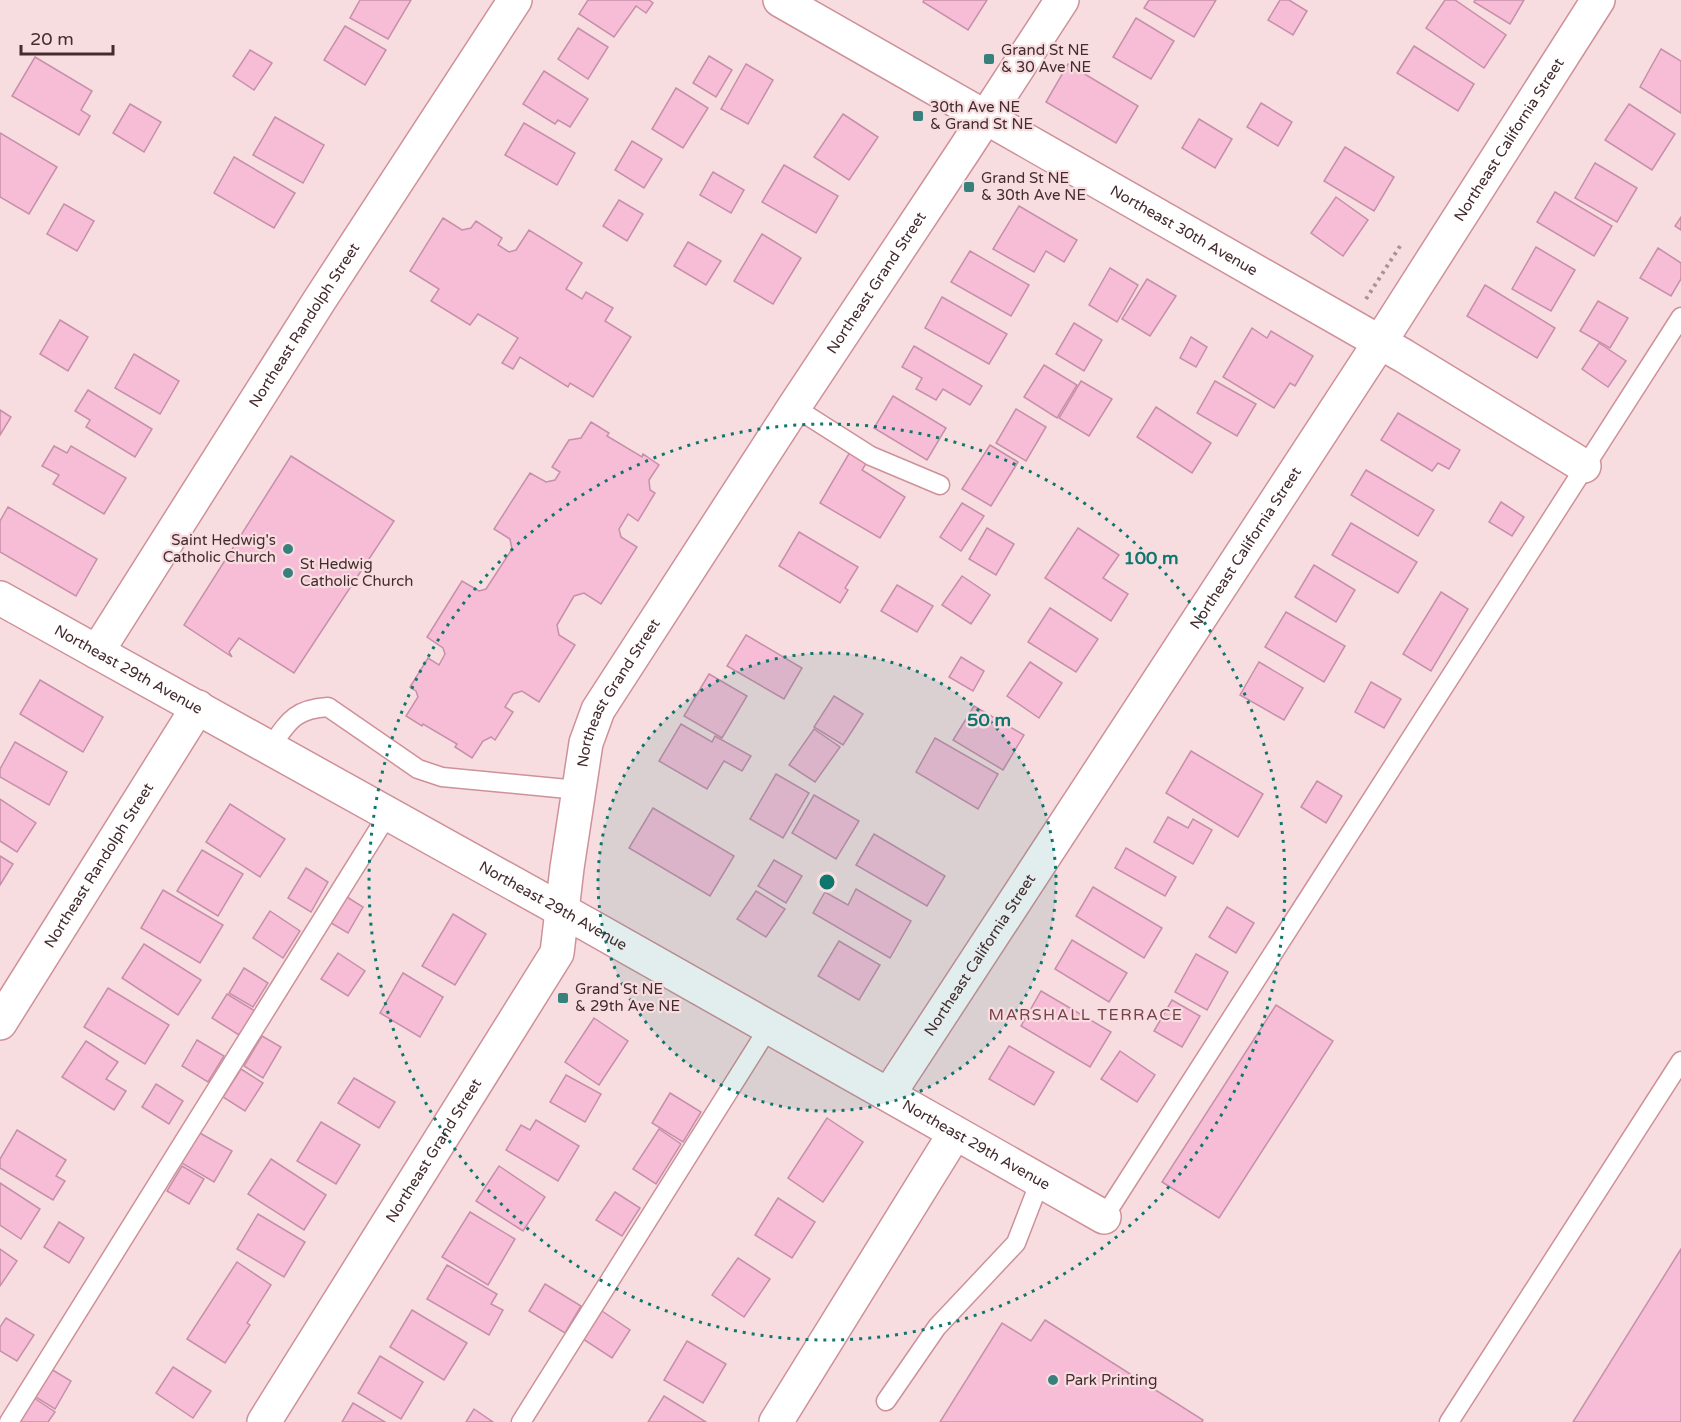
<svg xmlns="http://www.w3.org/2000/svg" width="1681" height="1422" viewBox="0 0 1681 1422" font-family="'Varela Round',sans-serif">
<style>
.building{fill:#f7bdd7;stroke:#c78fa9;stroke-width:1.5}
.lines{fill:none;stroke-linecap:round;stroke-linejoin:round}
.lane-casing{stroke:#ce9199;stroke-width:21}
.street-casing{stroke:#ce9199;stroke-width:36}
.path{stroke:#ac9194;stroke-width:4;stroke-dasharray:3 4.5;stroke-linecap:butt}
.lane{stroke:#fff;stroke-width:18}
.street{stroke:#fff;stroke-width:33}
.ring{fill:none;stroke:#0f766e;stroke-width:3;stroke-dasharray:3 6}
.poi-dot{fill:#38807c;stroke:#f8dde0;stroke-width:2}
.labels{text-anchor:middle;stroke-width:4.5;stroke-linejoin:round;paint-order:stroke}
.poi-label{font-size:15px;fill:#442b2e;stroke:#f8dde0;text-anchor:start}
.street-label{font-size:15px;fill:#442b2e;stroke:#f8dde0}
.neighbourhood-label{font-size:16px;letter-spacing:1.5px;fill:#79434c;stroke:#f8dde0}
.centre{fill:#0f766e;stroke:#f8dde0;stroke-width:3}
.ring-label{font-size:18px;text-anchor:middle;font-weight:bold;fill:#0f766e;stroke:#f8dde0;stroke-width:4.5;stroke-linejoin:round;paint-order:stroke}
</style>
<rect width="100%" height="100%" fill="#f8dde0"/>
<!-- building -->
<g class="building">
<path d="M360,0H411L388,39L350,18Z"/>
<path d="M588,0H649L653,3L646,13L636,6L614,37L579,14Z"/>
<path d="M924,0H987L968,30L923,2Z"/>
<path d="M1149,0H1216L1194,37L1144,8Z"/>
<path d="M1280,0H1289L1307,11L1293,35L1268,20Z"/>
<path d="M1445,0H1455L1506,35L1484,68L1426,28Z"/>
<path d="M1475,0H1524L1510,24L1474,2Z"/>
<path d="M1136,18L1174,41L1151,79L1113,57Z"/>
<path d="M345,26L386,50L365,85L324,60Z"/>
<path d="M578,28L608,47L588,79L558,59Z"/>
<path d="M1414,46L1474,84L1458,111L1397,73Z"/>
<path d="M1661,49L1681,61V113L1640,87Z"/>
<path d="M250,50L272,63L254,90L233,76Z"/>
<path d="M709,56L732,70L716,97L693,83Z"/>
<path d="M35,57L92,91L81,110L90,116L79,135L12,96Z"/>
<path d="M746,64L773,80L748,124L721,109Z"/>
<path d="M1068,64L1138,106L1116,143L1046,102Z"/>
<path d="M544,71L588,99L570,127L558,120L555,124L523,104Z"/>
<path d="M676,88L708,108L683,148L652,129Z"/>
<path d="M1261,103L1292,122L1278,146L1247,127Z"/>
<path d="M130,104L161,122L144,152L113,133Z"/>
<path d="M1629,104L1675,134L1652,170L1605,140Z"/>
<path d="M843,114L878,137L849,180L814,157Z"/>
<path d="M275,117L324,145L303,183L253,155Z"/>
<path d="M1199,119L1232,139L1215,168L1182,148Z"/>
<path d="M524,123L575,153L557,185L505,155Z"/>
<path d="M0,133L57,167L29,214L0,197Z"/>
<path d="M632,141L662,159L644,188L615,170Z"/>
<path d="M1345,147L1394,177L1374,211L1324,181Z"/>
<path d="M234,157L295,193L274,228L214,193Z"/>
<path d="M1595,163L1637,188L1617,222L1575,198Z"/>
<path d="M784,165L838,196L816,233L762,202Z"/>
<path d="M713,172L744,190L731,213L700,195Z"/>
<path d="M1555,192L1612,226L1594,256L1537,222Z"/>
<path d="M1336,197L1368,220L1343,256L1311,233Z"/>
<path d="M619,200L643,214L627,241L603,226Z"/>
<path d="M64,204L94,221L77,251L47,234Z"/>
<path d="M1019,206L1077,240L1064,262L1046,251L1034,272L993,249Z"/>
<path d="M1681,217V230L1675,226Z"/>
<path d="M443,218L462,230L471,228L476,221L502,238L498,245L509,252L516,250L529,230L582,263L566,289L582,299L586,292L613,308L605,321L631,337L593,397L570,383L568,387L520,357L513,369L502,363L518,338L478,314L470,325L431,301L439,289L410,271Z"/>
<path d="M762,234L801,258L773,304L734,281Z"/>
<path d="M688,242L721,261L706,285L674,266Z"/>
<path d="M1536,247L1575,270L1551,311L1512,289Z"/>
<path d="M1658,248L1681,263V279L1671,296L1640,278Z"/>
<path d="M970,251L1029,285L1011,316L951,282Z"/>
<path d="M1110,268L1138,285L1117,322L1089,305Z"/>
<path d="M1147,279L1176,296L1150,336L1122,319Z"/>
<path d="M1485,285L1555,328L1537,358L1467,316Z"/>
<path d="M942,297L1007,334L989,364L925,328Z"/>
<path d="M1598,301L1628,318L1610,348L1580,331Z"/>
<path d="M60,320L88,337L68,371L40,354Z"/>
<path d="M1074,323L1102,340L1084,371L1056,354Z"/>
<path d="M1252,328L1267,338L1271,331L1313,356L1295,386L1290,383L1274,408L1223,377Z"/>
<path d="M1191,337L1207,347L1196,367L1180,358Z"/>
<path d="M1599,343L1626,361L1608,387L1582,369Z"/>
<path d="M914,346L982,386L970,405L943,389L936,400L916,389L922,378L902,367Z"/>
<path d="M134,354L179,381L160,414L115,388Z"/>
<path d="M1044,365L1077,385L1057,418L1024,397Z"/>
<path d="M1081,381L1112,399L1089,436L1059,418Z"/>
<path d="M1215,381L1256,404L1237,436L1197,413Z"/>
<path d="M88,390L152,429L135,457L86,427L90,420L75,411Z"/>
<path d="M893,396L946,428L927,460L874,428Z"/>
<path d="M1156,407L1211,443L1192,473L1137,437Z"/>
<path d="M1016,409L1046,427L1026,461L996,443Z"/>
<path d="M0,410L11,417L0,435Z"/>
<path d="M1398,413L1460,450L1449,469L1438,463L1432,471L1381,440Z"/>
<path d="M591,422L609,433L607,436L642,457L643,454L659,465L649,480L650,490L655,493L638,521L628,514L619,529L621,537L637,547L601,604L584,593L574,596L557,625L559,635L575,645L539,702L522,691L513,694L505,707L513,712L495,740L491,737L483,741L472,758L455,747L457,744L423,724L422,726L406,716L418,697L416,691L410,687L428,658L439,665L445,654L443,648L427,637L462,581L479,591L486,589L512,549L510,539L494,529L530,473L546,482L555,480L560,472L552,467L569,440L581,438Z"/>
<path d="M990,445L1018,462L991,506L962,489Z"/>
<path d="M54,446L67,453L71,446L126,478L104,514L53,484L59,475L42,466Z"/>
<path d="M850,452L867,462L862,470L905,497L880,538L820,503Z"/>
<path d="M291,456L394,521L294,673L239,638L229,652L232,657L184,625Z"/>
<path d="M1366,470L1434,510L1418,536L1351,495Z"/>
<path d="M1501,502L1524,517L1512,536L1489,522Z"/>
<path d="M962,503L984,516L961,551L940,537Z"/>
<path d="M8,507L97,559L76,596L0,552V521Z"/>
<path d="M1351,523L1417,562L1398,593L1332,555Z"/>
<path d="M987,528L1014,544L996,575L969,559Z"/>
<path d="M1078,528L1119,555L1103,578L1128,594L1111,621L1045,578Z"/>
<path d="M799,532L858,567L845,588L848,590L840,603L779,566Z"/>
<path d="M1314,565L1355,590L1336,622L1295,597Z"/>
<path d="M962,576L990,595L971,624L942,605Z"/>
<path d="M897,585L933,606L917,632L881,611Z"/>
<path d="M1441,592L1468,609L1431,671L1403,654Z"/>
<path d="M1050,608L1098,639L1076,672L1028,642Z"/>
<path d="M1286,612L1345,646L1324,682L1265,647Z"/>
<path d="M746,635L802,668L784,699L727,666Z"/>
<path d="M961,657L984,671L973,691L949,677Z"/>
<path d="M1030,662L1062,683L1039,718L1007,696Z"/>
<path d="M1259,662L1303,688L1284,720L1240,695Z"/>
<path d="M709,674L747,696L722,738L684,716Z"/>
<path d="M40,680L103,717L83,752L20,714Z"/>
<path d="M1371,682L1401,699L1384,728L1355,712Z"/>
<path d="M834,696L863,714L843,745L814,727Z"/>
<path d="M974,706L1024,735L1003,770L953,740Z"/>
<path d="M681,724L712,742L715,736L751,756L742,771L724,761L707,789L659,761Z"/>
<path d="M814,729L840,747L815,782L789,765Z"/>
<path d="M935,738L998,774L978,809L916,772Z"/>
<path d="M15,742L67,772L49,805L0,777V769Z"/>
<path d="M1191,751L1263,794L1238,837L1166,793Z"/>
<path d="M776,774L809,793L783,838L750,819Z"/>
<path d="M1317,781L1342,796L1326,823L1301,807Z"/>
<path d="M814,795L859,821L836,859L792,833Z"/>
<path d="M0,799L36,823L17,852L0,841Z"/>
<path d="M230,804L285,839L260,877L206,842Z"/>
<path d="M653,808L734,856L710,896L629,848Z"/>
<path d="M1168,817L1188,828L1193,819L1212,830L1193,864L1154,842Z"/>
<path d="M874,834L945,876L927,906L856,865Z"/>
<path d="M1126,848L1176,877L1165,896L1115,868Z"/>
<path d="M202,850L243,874L218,916L177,891Z"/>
<path d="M0,856L13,864L0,885Z"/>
<path d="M774,860L802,876L786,903L758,886Z"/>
<path d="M306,868L328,882L311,912L288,898Z"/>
<path d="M1093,887L1162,928L1144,958L1076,916Z"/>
<path d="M856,889L911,921L890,958L813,913L825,892L848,905Z"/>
<path d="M163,890L223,925L200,963L141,928Z"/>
<path d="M756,891L785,909L766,937L737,919Z"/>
<path d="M347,897L363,907L348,933L331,923Z"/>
<path d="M1227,907L1254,923L1236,953L1209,937Z"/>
<path d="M270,911L300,931L283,958L253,938Z"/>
<path d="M453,914L486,934L455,985L422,966Z"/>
<path d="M1072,940L1127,973L1109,1002L1055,969Z"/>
<path d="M839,941L880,965L859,1000L818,976Z"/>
<path d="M144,944L201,980L178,1015L122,978Z"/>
<path d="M338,953L365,971L348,996L321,979Z"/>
<path d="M1196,954L1228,972L1207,1010L1175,992Z"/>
<path d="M244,968L268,983L253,1007L229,993Z"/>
<path d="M403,973L443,997L420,1037L380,1013Z"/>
<path d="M108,988L169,1025L145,1064L84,1027Z"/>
<path d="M1041,991L1111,1032L1090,1067L1021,1026Z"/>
<path d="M227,994L255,1011L239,1035L212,1018Z"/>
<path d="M1172,1000L1200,1016L1182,1047L1154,1031Z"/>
<path d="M1276,1005L1333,1041L1219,1218L1162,1182Z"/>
<path d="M594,1018L628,1041L599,1085L565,1062Z"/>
<path d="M262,1036L281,1047L263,1078L244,1066Z"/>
<path d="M197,1040L224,1056L208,1082L182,1066Z"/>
<path d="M86,1041L118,1062L106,1079L126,1091L114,1110L62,1077Z"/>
<path d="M1009,1046L1054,1072L1034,1105L989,1079Z"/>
<path d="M1120,1051L1155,1075L1137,1102L1101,1079Z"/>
<path d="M241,1069L263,1083L245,1111L223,1097Z"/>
<path d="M566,1075L601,1094L585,1122L550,1102Z"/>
<path d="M354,1078L395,1102L379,1128L338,1103Z"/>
<path d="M156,1084L183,1101L169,1124L142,1107Z"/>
<path d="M670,1093L701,1112L683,1142L652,1123Z"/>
<path d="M827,1118L863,1142L823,1202L788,1178Z"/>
<path d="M536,1120L579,1146L558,1181L506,1150L521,1125L530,1130Z"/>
<path d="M321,1122L360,1145L336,1184L297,1161Z"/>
<path d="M659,1129L681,1144L656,1184L633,1169Z"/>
<path d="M17,1130L66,1160L56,1176L65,1181L53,1200L0,1168V1159Z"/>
<path d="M198,1132L232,1151L214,1182L180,1162Z"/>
<path d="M271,1159L326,1195L304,1230L248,1194Z"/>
<path d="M182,1166L204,1179L189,1204L167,1191Z"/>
<path d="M499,1166L545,1197L523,1231L476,1201Z"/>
<path d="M0,1183L40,1209L21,1239L0,1225Z"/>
<path d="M615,1192L640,1208L622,1236L596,1220Z"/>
<path d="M778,1198L815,1222L792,1258L755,1235Z"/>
<path d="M470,1212L515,1239L488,1285L442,1257Z"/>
<path d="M258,1214L305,1242L284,1277L237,1249Z"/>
<path d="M59,1222L84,1238L69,1263L44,1247Z"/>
<path d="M0,1249L17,1261L0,1286Z"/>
<path d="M1681,1249V1422H1573Z"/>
<path d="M738,1258L770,1279L744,1317L712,1295Z"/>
<path d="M237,1262L271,1285L247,1323L250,1325L225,1363L187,1339Z"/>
<path d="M447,1265L497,1294L491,1304L503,1310L489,1335L427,1299Z"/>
<path d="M545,1284L581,1306L565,1333L529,1311Z"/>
<path d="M412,1310L467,1343L444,1380L390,1347Z"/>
<path d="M602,1311L630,1330L612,1358L583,1339Z"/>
<path d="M6,1318L34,1335L17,1361L0,1351V1327Z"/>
<path d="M1045,1320L1203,1420L1202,1422H940L1002,1323L1031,1341Z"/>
<path d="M687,1341L726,1364L703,1403L664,1380Z"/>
<path d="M380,1356L423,1382L401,1419L358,1393Z"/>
<path d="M173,1367L211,1391L193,1418L156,1393Z"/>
<path d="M51,1369L71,1381L55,1409L34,1396Z"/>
<path d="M664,1396L706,1422H648Z"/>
<path d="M34,1398L55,1412L48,1422H18Z"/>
<path d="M353,1403L385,1422H342Z"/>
<path d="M474,1409L493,1422H466Z"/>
</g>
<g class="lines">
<!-- lane casing -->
<g class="lane-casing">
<g id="lane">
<path d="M794,407L871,456L940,485"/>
<path d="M270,748C288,722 294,709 328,707L418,769L442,777L578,790"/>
<path d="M1104,1217L1681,317"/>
<path d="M886,1401L937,1327L1016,1243L1040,1181"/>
<path d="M9,1422L388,814"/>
<path d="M521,1422L769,1027"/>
<path d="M1449,1422L1681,1061"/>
</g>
</g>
<!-- street casing -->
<g class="street-casing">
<g id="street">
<path id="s1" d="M780,0L1404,356L1584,466"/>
<path id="s2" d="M0,598L590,926L1104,1217"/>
<path id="s3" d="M97,652L319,301L515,0"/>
<path id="s4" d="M0,1023L198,707"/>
<path id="s5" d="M889,1094L1380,342L1598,0"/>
<path id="s6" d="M264,1422L557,953L567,868L586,743L598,710L794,407L965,149L1062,0"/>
<path d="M776,1422L955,1133"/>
</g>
</g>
<!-- path -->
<path class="path" d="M1366,299L1402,243"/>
<!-- lane -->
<use href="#lane" class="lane"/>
<!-- street -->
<use href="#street" class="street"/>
</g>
<!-- distance rings -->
<circle cx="827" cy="882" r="229" fill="#0f766e" fill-opacity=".12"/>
<g class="ring">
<circle cx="827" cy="882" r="229"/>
<circle cx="827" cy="882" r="458"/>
</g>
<!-- markers -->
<g class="poi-dot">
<rect x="983" y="53" width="12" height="12" rx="3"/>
<rect x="912" y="110" width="12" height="12" rx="3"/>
<rect x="963" y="181" width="12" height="12" rx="3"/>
<circle cx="288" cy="549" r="6"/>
<circle cx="288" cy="573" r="6"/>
<rect x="557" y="992" width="12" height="12" rx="3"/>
<circle cx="1053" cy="1380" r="6"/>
</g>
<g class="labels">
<!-- poi labels -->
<g class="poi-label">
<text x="1001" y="55">Grand St NE<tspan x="1001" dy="17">&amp; 30 Ave NE</tspan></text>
<text x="930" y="112">30th Ave NE<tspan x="930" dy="17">&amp; Grand St NE</tspan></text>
<text x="981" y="183">Grand St NE<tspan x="981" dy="17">&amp; 30th Ave NE</tspan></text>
<text x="276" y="545" text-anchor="end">Saint Hedwig's<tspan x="276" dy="17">Catholic Church</tspan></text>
<text x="300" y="569">St Hedwig<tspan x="300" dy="17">Catholic Church</tspan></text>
<text x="575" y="994">Grand St NE<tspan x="575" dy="17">&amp; 29th Ave NE</tspan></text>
<text x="1065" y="1385">Park Printing</text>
</g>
<!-- street labels -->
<g class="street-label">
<text dy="5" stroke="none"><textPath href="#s5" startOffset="1138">Northeast California Street</textPath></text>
<text dy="5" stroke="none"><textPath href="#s1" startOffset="465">Northeast 30th Avenue</textPath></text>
<text dy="5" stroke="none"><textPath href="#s6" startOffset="1310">Northeast Grand Street</textPath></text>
<text dy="5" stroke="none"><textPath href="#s3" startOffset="387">Northeast Randolph Street</textPath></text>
<text dy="5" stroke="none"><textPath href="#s5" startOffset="652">Northeast California Street</textPath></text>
<text dy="5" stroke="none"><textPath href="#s2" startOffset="147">Northeast 29th Avenue</textPath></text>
<text dy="5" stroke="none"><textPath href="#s6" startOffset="824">Northeast Grand Street</textPath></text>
<text dy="5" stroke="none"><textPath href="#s4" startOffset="186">Northeast Randolph Street</textPath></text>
<text dy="5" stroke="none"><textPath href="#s2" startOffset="633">Northeast 29th Avenue</textPath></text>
<text dy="5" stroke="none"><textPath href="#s5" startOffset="166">Northeast California Street</textPath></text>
<text dy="5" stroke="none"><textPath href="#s2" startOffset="1119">Northeast 29th Avenue</textPath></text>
<text dy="5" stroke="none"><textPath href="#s6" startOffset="320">Northeast Grand Street</textPath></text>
</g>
<!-- neighbourhood labels -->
<g class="neighbourhood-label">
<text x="1086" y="1020">MARSHALL TERRACE</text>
</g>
</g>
<circle cx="827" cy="882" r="9" class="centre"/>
<g class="ring-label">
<text x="1151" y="564">100 m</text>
<text x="989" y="726">50 m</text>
</g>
<!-- scale -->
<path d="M21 45v9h92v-9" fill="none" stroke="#442b2e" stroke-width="3"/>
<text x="30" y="45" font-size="18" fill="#442b2e" stroke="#f8dde0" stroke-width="4.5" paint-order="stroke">20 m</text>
</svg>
